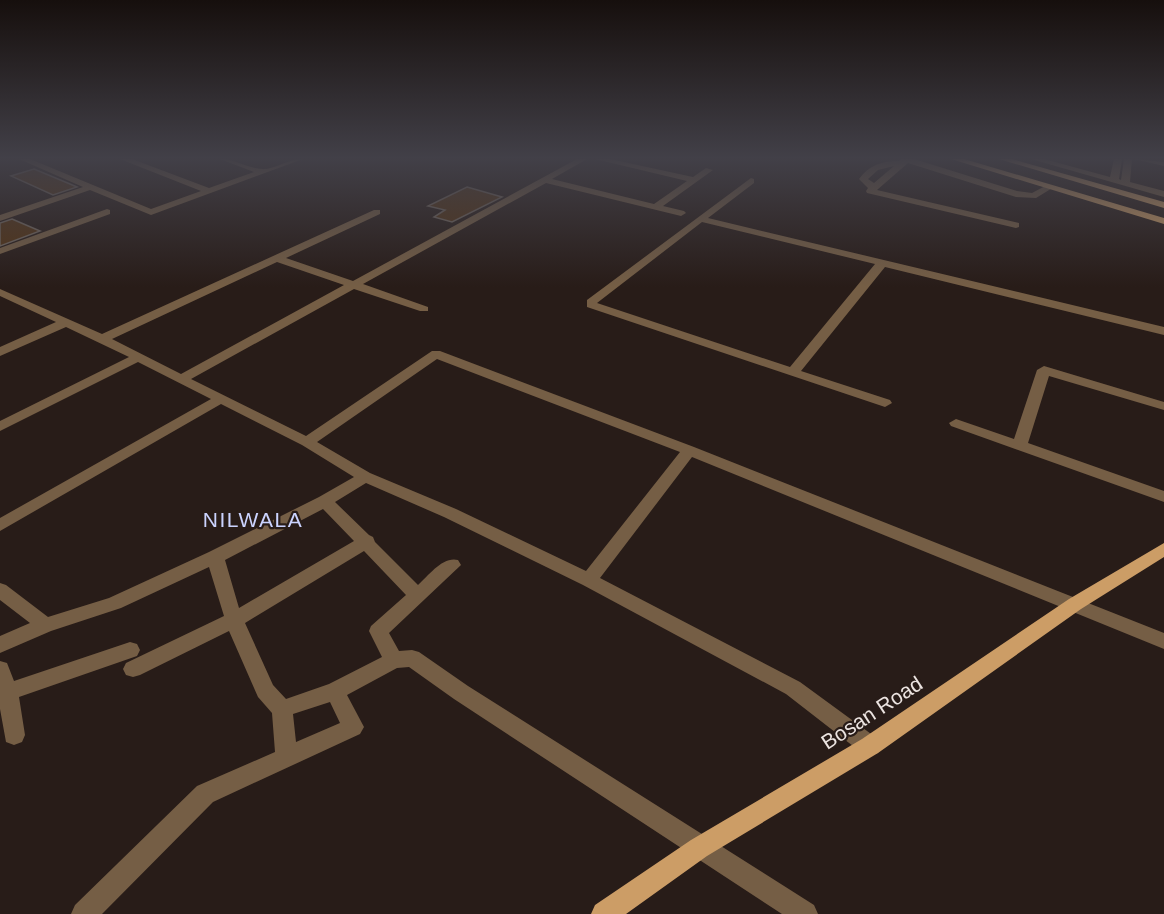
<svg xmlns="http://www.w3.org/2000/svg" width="1164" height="914" viewBox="0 0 1164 914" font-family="Helvetica,sans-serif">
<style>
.building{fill:#523213;stroke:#72675e;stroke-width:1.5}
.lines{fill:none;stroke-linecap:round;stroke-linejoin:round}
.minor{fill:#755e45;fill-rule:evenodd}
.major{fill:#cc9d66;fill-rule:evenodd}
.labels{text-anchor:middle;stroke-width:4.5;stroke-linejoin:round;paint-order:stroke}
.quarter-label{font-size:21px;letter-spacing:1.5px;fill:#cbd3fe;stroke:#281c18}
.near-street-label{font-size:21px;fill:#ece4e1;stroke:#281c18}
</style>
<rect width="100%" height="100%" fill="#281c18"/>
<!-- building -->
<g class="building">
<path d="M34,169L70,184L77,187L53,195L11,176Z"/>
<path d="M467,187L502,197L452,222L434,217L445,210L428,206Z"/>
<path d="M12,219L40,231L0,246V223Z"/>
</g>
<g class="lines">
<!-- minor -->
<g class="minor">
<path d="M19,159H30L151,209L201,191L120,159H132L209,188L254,172L220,159C235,159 247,168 262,169C273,170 288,159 303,159L151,215L90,190L0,221V215L83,187Z"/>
<path d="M577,159H587L552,179L654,204L687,181L595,159H610L693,177L706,168L713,170L663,206L684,211L686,213L681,216L546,183L363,284L428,307V311H420L354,289L191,379L306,436L432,351H440L694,447L1164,633V649L692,457L600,578L800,682L878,739L881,746L878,753L870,756L862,753L786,694L583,585L444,517L366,483L335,502L369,535L373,537L375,542L418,585C429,575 443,556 458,560L461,565L389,633L399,651L412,650L419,652L468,686L814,905L818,914H782L454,699L409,667L397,668L347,695L364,727L360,734L213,802L102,914H71L75,905L197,786L275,752L272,713L258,697L229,631L140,675L133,677L126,675L123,669L126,663L224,616L209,567L121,608L51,631L0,653V636L30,623L0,600V583L6,585L48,617L109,598L209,552L319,497L354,477L302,445L221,404L0,531V518L211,399L138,362L0,431V421L129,357L66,327L0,356V347L56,322L0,296V289L102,334L374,210H380V214L286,258L353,281ZM277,262L344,285L181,374L112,339ZM437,359L680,452L586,571L456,509L370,473L317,442ZM323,509L354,541L239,608L225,560ZM364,551L406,595L371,626L369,631L382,657L329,684L286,699L273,685L245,623ZM330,702L340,723L296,742L293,714Z"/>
<path d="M901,159H914L1017,191L1032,193L1047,185L1054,187L1036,198L1016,197L908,163L877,190L1019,223V227L1016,228L867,193L866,191L868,188L859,179C869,165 882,161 899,161ZM894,166L874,183L868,179L878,170Z"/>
<path d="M1031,159H1044L1110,177L1114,159H1122L1119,179L1121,180L1124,159H1132L1130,182L1164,191V197Z"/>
<path d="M1134,159L1164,162V166Z"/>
<path d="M751,178L754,179V183L708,218L1164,327V335L885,267L801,371L890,400L892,403L885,407L587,307V300ZM702,222L875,264L790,367L597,303Z"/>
<path d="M107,209L110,210V214L0,254V248Z"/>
<path d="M1044,366L1164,402V410L1049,376L1028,443L1164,491V502L951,426L949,423L956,419L1014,439L1037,370Z"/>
<path d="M130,642L137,644L140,650L137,656L19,697L25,735L22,742L14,745L6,742L0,709V661L7,663L14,681Z"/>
</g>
<!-- major -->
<g class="major">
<path d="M951,159H964L1164,218V224Z"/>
<path d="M999,159H1012L1164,202V208Z"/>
<path d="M1164,543V557L1081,609L878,753L707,856L626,914H591L595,905L691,840L862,739L1069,599Z"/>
</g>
</g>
<!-- sky -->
<linearGradient id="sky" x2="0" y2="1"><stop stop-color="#160f0d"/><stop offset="0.55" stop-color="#424048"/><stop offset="1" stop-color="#424048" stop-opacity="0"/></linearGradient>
<rect width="1164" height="287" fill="url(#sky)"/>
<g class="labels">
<!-- quarter labels -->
<g class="quarter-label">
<text x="253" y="527">NILWALA</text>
</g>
<!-- near-street labels -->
<g class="near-street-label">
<text transform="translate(872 713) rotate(-33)" y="7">Bosan Road</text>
</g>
</g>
</svg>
